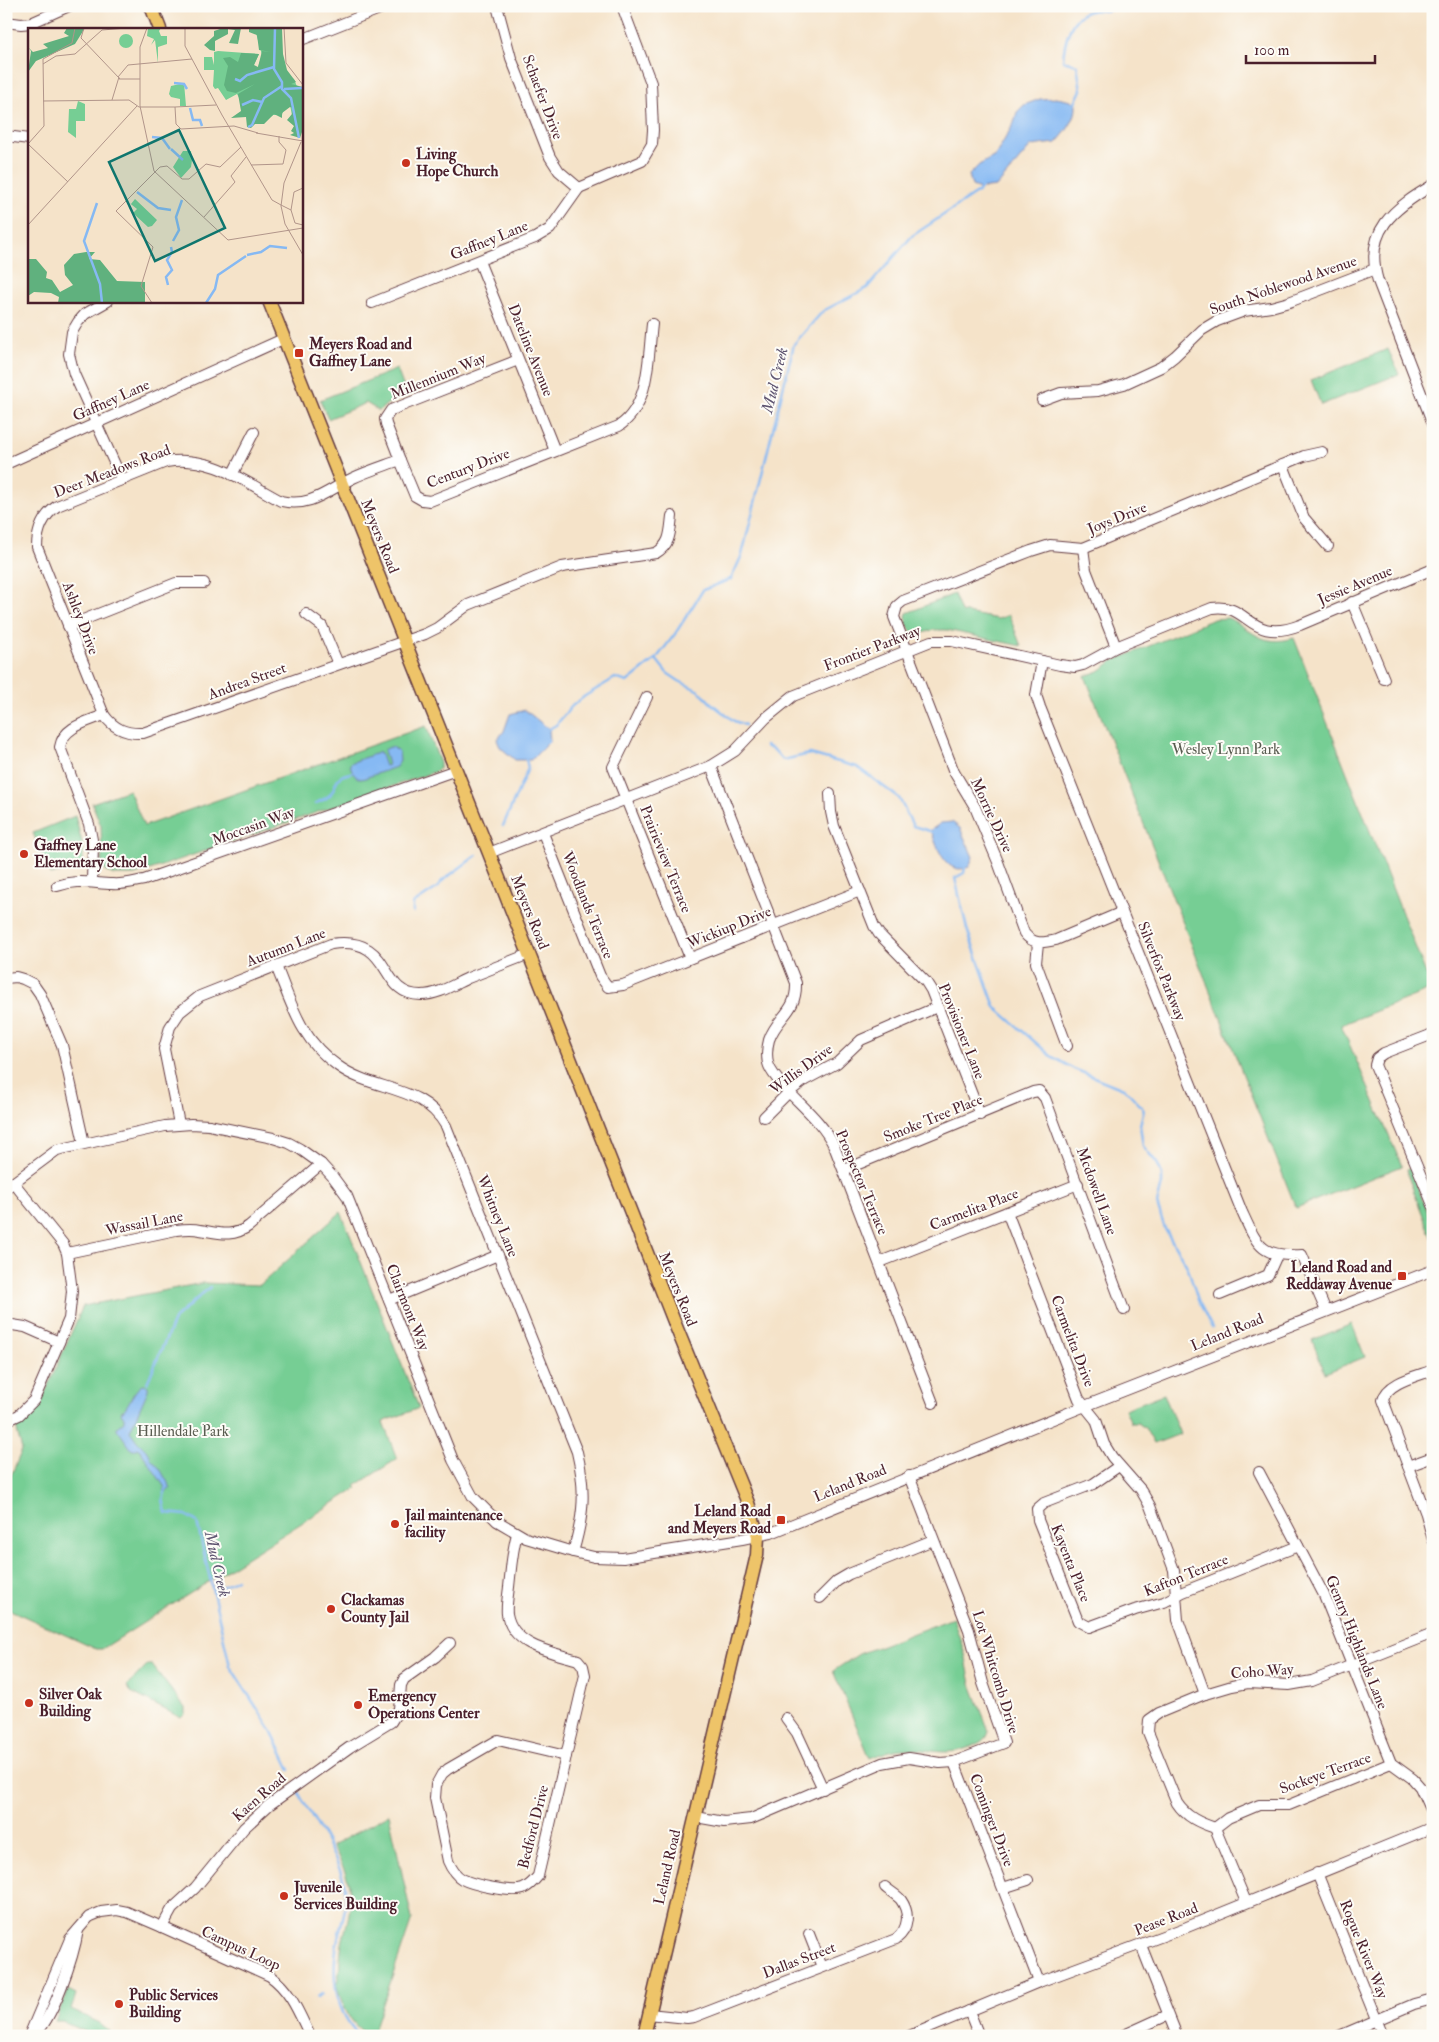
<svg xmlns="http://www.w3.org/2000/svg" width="1439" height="2042" viewBox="0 0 1439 2042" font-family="'IM FELL Double Pica',serif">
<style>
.green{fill:#76ce94;stroke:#607660}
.water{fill:#86b9f3;stroke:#686c8f}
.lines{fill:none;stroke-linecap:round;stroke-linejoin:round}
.stream{stroke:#86b9f3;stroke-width:2.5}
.minor-casing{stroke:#643c43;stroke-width:12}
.major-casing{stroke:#643c43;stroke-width:15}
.minor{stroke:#fff;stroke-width:10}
.major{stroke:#eec469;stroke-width:12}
.poi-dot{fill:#c8321e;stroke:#fdfcf7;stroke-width:2}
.labels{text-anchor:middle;stroke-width:4;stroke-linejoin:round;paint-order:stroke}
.street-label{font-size:15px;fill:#4a1f2b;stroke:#fdfcf7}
.poi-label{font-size:15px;font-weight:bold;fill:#4a1f2b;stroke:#fdfcf7;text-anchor:start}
.park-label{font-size:15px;fill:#595c50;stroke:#fdfcf7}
.water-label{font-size:16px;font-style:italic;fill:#5f5571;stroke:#fdfcf7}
.inset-river{fill:none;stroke:#86b9f3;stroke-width:2.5}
.inset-road{fill:none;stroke:#b1958a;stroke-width:1}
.view{fill:#0f766e;fill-opacity:0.15;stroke:#0f766e;stroke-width:2.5}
.inset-edge{fill:none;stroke:#4a1f2b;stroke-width:2.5}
</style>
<rect width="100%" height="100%" fill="#fdfcf7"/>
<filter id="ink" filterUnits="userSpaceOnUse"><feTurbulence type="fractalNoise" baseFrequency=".02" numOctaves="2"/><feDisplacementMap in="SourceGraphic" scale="10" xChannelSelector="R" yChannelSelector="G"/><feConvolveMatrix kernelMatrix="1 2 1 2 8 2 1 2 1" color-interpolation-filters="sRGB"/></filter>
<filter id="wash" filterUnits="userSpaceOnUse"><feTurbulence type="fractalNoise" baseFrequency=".0096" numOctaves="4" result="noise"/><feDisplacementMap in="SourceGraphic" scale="20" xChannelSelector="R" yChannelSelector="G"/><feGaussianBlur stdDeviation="1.12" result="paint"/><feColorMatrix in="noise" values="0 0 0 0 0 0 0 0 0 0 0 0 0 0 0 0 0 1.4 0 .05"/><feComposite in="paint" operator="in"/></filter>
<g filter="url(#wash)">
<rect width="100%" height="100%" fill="#f5e3c9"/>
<!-- green -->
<g class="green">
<path d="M1388,349L1399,374L1321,405L1311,380Z"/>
<path d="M397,369L407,396L387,404L379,411L366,403L328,419L320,400Z"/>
<path d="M954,594L961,612L998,619L1009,615L1021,646L947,630H933L916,635C909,632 904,621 907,613Z"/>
<path d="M1228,618C1255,631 1260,647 1294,638L1432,989L1341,1025L1402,1166L1296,1208L1085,676L1099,671L1113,661L1214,619Z"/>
<path d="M426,726L440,763V768L437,771L135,875H114L107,872L102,866L101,826L92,803L129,790L144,826Z"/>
<path d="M75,816L83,846V866L81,868L50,875L33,833Z"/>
<path d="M1410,1168L1433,1226V1242L1409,1179L1407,1169Z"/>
<path d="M341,1212L419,1408L383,1422L397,1459L355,1486L357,1488L102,1649H96L6,1608V1487L22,1450L16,1427L29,1420L37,1411L83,1306L203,1283L260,1285Z"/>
<path d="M1352,1324L1365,1357L1325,1373L1312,1340Z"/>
<path d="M1164,1394L1180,1434L1154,1444L1145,1428L1138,1423H1131L1125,1409Z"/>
<path d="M953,1618L965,1654L971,1684L989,1731C987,1741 981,1742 973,1746C943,1758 932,1748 904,1749C892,1749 881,1754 870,1758L833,1671L859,1654Z"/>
<path d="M147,1665H152L185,1708V1714L181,1718L131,1692L127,1686Z"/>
<path d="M389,1814L412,1919L372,2036C351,2029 342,2004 336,1984C341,1973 339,1961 341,1950C342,1941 345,1932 347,1923C355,1891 348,1874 332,1846Z"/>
<path d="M68,1990L76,1994L71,2010L100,2023L102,2027L110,2031L108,2036H95L62,2021H55Z"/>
</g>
<!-- water -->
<g class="water">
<path d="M1057,98L1071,101L1076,105C1077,119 1065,133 1056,143L1031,146L996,187L980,189L972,186L969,175L979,165L995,156L1014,123L1017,112L1024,105L1040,99Z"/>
<path d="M525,710L549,729L550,741L531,760H515L500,747L497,740L504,731L510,714Z"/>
<path d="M390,747H393L399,753L400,760L396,767L362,779C353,777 352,772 350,764L353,762L380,752L385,766L388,765L384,750Z"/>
<path d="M952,822L960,828L973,857L969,867C946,877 937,847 931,830L941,823Z"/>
<path d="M142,1385L148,1386V1390L130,1431L137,1441L149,1453L151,1459L160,1469L171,1488L165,1493L164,1486L140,1450L137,1448L136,1450H132L117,1429V1427L124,1421V1417L121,1413L122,1410L123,1411C130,1403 133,1391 142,1385Z"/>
</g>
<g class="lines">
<!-- stream -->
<g class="stream">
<path d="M1074,105L1081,90L1077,65L1063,61C1064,44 1070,15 1090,11C1101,8 1105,15 1116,6"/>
<path d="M656,659L667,673L679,681L699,691L712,704L734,721L745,725"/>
<path d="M547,730L556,725L572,706L585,696L615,678L627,682L656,659L675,634L703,590L731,579L742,555L794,344L823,311L867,288L912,236L978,192L982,187"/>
<path d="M765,746L774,750L783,760L810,754L857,767L899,798L913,826L933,832"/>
<path d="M315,804C320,801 326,799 330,795C339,783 332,776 352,773"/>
<path d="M503,826L528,768L526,759"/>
<path d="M965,867L964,873L955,878L967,929L995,1007L1051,1056L1074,1069L1126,1090L1142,1107L1143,1113L1140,1125L1143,1146L1157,1163L1162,1174V1184L1157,1204L1165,1229L1188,1268L1198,1300L1212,1328"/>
<path d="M413,912V904L437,888L442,881L477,855"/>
<path d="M147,1383L175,1318L210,1287"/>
<path d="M165,1492L163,1499L166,1513L186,1515L197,1522L230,1666L271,1730L290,1770"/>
<path d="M214,1591L237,1579"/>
<path d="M298,1792C311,1816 342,1863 345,1888C348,1904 343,1917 339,1933C331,1969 332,2009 360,2036"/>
<path d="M317,1997L322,1994"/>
</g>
</g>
</g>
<g filter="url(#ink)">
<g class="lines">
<!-- minor casing -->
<g class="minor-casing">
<g id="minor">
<path d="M497,6L511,58L550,157L559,171L579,188"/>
<path d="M6,22L21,24L31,23L69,6"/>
<path d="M301,40L387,6"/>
<path d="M6,136L29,139"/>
<path d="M1433,185C1394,208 1363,231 1378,281L1433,424"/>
<path d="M479,261L555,451"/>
<path d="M108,301L85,314L78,322L72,332L69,354L74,374L122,480"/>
<path d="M372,303L535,238L550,229L579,188L642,161L652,144L653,130L651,83L622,6"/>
<path d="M652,324C648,358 650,405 619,426L430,501L422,500L415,496L400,460C384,466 368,471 353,478C328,490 311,508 281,501C245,482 209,454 166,462L57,506C43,516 37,530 37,547L104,715C114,729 126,734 143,733L425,634L437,628L468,605L562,567L656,553C671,544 670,532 672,516"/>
<path d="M1042,400L1061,393L1098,391L1124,384L1161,367L1175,356L1202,330L1217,321L1244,311L1271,307L1289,302L1375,269"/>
<path d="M400,460L386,424L385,419L391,410L518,360"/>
<path d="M6,464L283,339"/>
<path d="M1283,465L1304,518L1328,546"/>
<path d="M232,475L254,432"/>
<path d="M1083,548L1086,570L1116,647"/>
<path d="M1352,602L1384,679"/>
<path d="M306,614L322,626L338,664"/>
<path d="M68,626L176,583H204"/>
<path d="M1042,661L1036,695L1040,707L1242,1212C1258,1247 1261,1257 1302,1255L1326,1311"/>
<path d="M647,697L613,767L690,958"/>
<path d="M711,766L796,983C797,1013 777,1016 769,1040C767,1047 766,1059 769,1066C772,1074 779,1081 785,1088C802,1106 823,1123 834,1146L933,1403"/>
<path d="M830,794L831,812L834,826L874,926L879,934L926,982L931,990L980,1115"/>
<path d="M543,833L600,976L608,987L623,985L860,891"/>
<path d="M489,853L711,766L735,751L766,718L793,696L931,641H952L1060,665L1075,667L1083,665L1116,647L1212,608C1250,602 1248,645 1300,625L1433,569"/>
<path d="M92,881L93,845L89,824L60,747C63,727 87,722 104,715"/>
<path d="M57,886C78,879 90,883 112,884C123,885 133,882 144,880L456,770"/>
<path d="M1122,912L1056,940C1043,943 1033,945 1024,933L998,862L975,807L954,772L894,617L897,606L903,601L1031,551L1050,545L1083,548L1304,456L1322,452"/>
<path d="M1038,943L1036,963L1067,1046"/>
<path d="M276,966C293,1007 300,1039 338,1066C374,1092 422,1084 446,1126L577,1452C586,1490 584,1515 573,1552"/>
<path d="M6,978L16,977L23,979L33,984L40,994L62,1045L84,1143"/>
<path d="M1433,1034L1384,1053L1377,1058L1375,1065L1433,1205"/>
<path d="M764,1117L789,1092L805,1080L837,1063L861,1040L937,1007"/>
<path d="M179,1124L164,1049L170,1027L180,1012L200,996L331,944C396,935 376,995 421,995C438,995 453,985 468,978C488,970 509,962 529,954"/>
<path d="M844,1170L1033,1092L1039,1091L1045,1098L1124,1310"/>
<path d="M6,1188L57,1150L165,1126L191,1124L209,1125L273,1138L289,1143L300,1149L321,1164L333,1177L347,1196L453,1460L473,1497L497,1521L526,1538L573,1552L594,1557L623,1558L742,1539L771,1533L1085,1406L1433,1270"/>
<path d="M1007,1212L1079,1399L1096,1420L1104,1444L1112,1457L1141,1490L1150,1506L1174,1570L1178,1620L1205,1694"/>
<path d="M67,1253L176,1230C184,1229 192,1228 200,1230C219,1233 232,1238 249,1226L321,1164"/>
<path d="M880,1262L1078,1184"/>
<path d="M1220,1295L1268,1275L1277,1255"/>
<path d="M389,1300L498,1255"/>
<path d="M6,1324L25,1327L59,1342"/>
<path d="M1433,1370C1418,1376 1387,1382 1383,1400L1426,1514L1433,1540"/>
<path d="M6,1421L19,1415L34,1400L69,1319L72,1291L67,1253L63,1244L13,1182"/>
<path d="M1119,1466L1093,1484L1044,1503L1037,1509L1038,1520L1078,1621L1089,1627L1135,1610L1164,1602L1183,1592L1298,1546"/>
<path d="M1408,1466L1433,1457"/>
<path d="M1259,1472L1324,1595L1391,1763L1413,1779L1420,1787L1433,1816"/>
<path d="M517,1534C512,1551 511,1569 509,1587C508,1596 506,1606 507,1614C513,1647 552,1652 578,1660L583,1666L585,1675L566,1756"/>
<path d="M820,1598L837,1581L849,1574L933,1540"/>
<path d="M786,1718L797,1733L823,1789"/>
<path d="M498,1740L566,1756L538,1876C534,1881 529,1886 523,1889C512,1893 473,1885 462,1879C455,1875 451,1868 448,1861L435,1798L436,1785L442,1774L448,1769Z"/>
<path d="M954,1762L1039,1982"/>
<path d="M696,1817L724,1822L751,1819L882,1763L909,1758L940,1763L954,1762L1004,1743L983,1683L969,1630L909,1476"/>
<path d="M1215,1828L1228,1818L1259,1805H1289L1391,1763"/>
<path d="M1317,1873L1383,2036"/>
<path d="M1003,1888L1028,1880"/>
<path d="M1246,1902L1215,1828C1200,1823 1186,1817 1177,1803L1148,1732L1149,1720L1159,1713L1205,1694L1232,1686L1248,1683L1289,1685L1312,1681L1433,1633"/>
<path d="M162,1927L270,1976C291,1991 299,2013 310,2036"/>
<path d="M809,1934L822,1967"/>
<path d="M1141,1945L1177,2036"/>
<path d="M969,2011L979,2036"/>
<path d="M649,2014L687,2018L694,2017L896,1939C909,1929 910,1913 901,1900C897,1895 889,1891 885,1887"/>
<path d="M1124,2035L1168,2015"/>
<path d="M29,2036L70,1939L89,1917L101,1912L117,1910L127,1912L162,1927L172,1909L195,1888L244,1828L269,1805L350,1747L391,1722L399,1709L401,1685L404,1679L435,1657L450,1643"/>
<path d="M33,2036C53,2021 74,1955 78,1930"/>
<path d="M909,2036L1039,1982L1187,1927L1433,1827"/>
<path d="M1339,2036L1414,2004L1433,1999"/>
</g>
</g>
<!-- major casing -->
<g class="major-casing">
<g id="major">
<path d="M151,6L160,29"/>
<path d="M269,301L489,853L675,1324L748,1503L758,1536L757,1555L644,2036"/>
</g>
</g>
<!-- minor -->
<use href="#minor" class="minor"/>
<!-- major -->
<use href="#major" class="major"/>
</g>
</g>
<!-- markers -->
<g class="poi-dot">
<circle cx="406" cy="163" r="5"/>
<rect x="294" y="348" width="10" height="10" rx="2.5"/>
<circle cx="24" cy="854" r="5"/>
<rect x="1397" y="1271" width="10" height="10" rx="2.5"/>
<rect x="776" y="1515" width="10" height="10" rx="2.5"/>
<circle cx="395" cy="1524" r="5"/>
<circle cx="331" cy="1609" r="5"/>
<circle cx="29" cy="1703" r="5"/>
<circle cx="358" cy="1705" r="5"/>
<circle cx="284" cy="1896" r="5"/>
<circle cx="119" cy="2004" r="5"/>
</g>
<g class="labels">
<!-- street labels -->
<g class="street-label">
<text transform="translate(543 97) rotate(69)" y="5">Schaefer Drive</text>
<text transform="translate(489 240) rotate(-22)" y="5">Gaffney Lane</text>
<text transform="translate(1283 285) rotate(-19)" y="5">South Noblewood Avenue</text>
<text transform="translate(531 350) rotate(68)" y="5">Dateline Avenue</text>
<text transform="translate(438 376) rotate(-22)" y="5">Millennium Way</text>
<text transform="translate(111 400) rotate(-24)" y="5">Gaffney Lane</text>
<text transform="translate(468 468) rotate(-21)" y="5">Century Drive</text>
<text transform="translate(112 471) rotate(-21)" y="5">Deer Meadows Road</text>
<text transform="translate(1117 518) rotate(-22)" y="5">Joys Drive</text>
<text transform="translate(380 536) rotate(68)" y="5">Meyers Road</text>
<text transform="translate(1355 585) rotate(-23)" y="5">Jessie Avenue</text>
<text transform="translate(81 618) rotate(69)" y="5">Ashley Drive</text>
<text transform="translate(872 648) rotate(-21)" y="5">Frontier Parkway</text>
<text transform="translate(247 681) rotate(-20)" y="5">Andrea Street</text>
<text transform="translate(992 815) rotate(65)" y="5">Morrie Drive</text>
<text transform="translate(253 826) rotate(-20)" y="5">Moccasin Way</text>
<text transform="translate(666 859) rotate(68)" y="5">Prairieview Terrace</text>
<text transform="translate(588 905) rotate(68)" y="5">Woodlands Terrace</text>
<text transform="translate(530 912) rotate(68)" y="5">Meyers Road</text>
<text transform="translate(729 927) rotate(-22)" y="5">Wickiup Drive</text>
<text transform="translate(286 947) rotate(-21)" y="5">Autumn Lane</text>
<text transform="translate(1162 971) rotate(68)" y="5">Silverfox Parkway</text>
<text transform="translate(962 1031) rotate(68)" y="5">Provisioner Lane</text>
<text transform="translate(801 1069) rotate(-36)" y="5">Willis Drive</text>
<text transform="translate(933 1118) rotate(-22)" y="5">Smoke Tree Place</text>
<text transform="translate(862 1182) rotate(67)" y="5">Prospector Terrace</text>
<text transform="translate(1097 1191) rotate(70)" y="5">Mcdowell Lane</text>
<text transform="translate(974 1209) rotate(-21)" y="5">Carmelita Place</text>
<text transform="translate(498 1216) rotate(68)" y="5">Whitney Lane</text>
<text transform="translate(144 1223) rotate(-11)" y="5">Wassail Lane</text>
<text transform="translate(678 1289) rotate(68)" y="5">Meyers Road</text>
<text transform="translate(408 1307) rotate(68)" y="5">Clairmont Way</text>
<text transform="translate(1227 1332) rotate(-22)" y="5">Leland Road</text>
<text transform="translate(1073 1341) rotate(69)" y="5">Carmelita Drive</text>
<text transform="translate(850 1483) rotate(-22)" y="5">Leland Road</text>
<text transform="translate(1071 1563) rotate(68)" y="5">Kayenta Place</text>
<text transform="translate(1186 1575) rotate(-22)" y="5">Kafton Terrace</text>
<text transform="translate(1357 1642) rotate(68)" y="5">Gentry Highlands Lane</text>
<text transform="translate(1262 1671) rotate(-4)" y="5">Coho Way</text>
<text transform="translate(996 1672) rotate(73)" y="5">Lot Whitcomb Drive</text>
<text transform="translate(1325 1773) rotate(-20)" y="5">Sockeye Terrace</text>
<text transform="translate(259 1797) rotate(-41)" y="5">Kaen Road</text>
<text transform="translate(992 1820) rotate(69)" y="5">Cominger Drive</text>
<text transform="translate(533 1827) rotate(-76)" y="5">Bedford Drive</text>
<text transform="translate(667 1867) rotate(-77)" y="5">Leland Road</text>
<text transform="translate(1166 1919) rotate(-21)" y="5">Pease Road</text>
<text transform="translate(241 1948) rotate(25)" y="5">Campus Loop</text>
<text transform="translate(1364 1949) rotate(68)" y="5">Rogue River Way</text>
<text transform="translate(799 1960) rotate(-21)" y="5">Dallas Street</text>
</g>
<!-- poi labels -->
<g class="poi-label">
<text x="416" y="159">Living<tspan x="416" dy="17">Hope Church</tspan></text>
<text x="309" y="349">Meyers Road and<tspan x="309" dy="17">Gaffney Lane</tspan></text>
<text x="34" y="850">Gaffney Lane<tspan x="34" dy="17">Elementary School</tspan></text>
<text x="1392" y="1272" text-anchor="end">Leland Road and<tspan x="1392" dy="17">Reddaway Avenue</tspan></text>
<text x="771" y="1516" text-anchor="end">Leland Road<tspan x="771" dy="17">and Meyers Road</tspan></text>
<text x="405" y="1520">Jail maintenance<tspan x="405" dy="17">facility</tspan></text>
<text x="341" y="1605">Clackamas<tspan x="341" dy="17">County Jail</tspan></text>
<text x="39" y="1699">Silver Oak<tspan x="39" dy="17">Building</tspan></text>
<text x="368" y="1701">Emergency<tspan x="368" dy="17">Operations Center</tspan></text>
<text x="294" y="1892">Juvenile<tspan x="294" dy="17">Services Building</tspan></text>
<text x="129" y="2000">Public Services<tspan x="129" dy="17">Building</tspan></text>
</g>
<!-- park labels -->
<g class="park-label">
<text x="1226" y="754">Wesley Lynn Park</text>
<text x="183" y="1436">Hillendale Park</text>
</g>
<!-- water labels -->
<g class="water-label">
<text transform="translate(774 380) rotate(-76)" y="6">Mud Creek</text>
<text transform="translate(218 1564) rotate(77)" y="6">Mud Creek</text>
</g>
</g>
<!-- overview -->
<g transform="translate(28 28)">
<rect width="275" height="275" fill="#f5e3c9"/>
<path d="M120,0H133L131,3L133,8H139V16L130,19V35L127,12L123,17L126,11L119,8ZM251,0V42L266,51L275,74L266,98L262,77H257L254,87H245L233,96L225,95L209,66L198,72L190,60L187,61L185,58L186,42H176V29H184L186,37V24L190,23L231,26L225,39H230L234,27L228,5ZM91 13a7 7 0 1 1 14 0a7 7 0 1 1-14 0ZM156,55L158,78H152V71L143,69L141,66L143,58ZM50,73L57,76V93H48V110L40,104L41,81H48ZM155,123H163L164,132L163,139L153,150L145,139ZM107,171L129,192L124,198L120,199L105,185L109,181L99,173L103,176Z" fill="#76ce94"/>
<path d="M39,0H57L47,16L8,33L0,44L3,23L0,19L5,24L20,20L15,16L41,8L36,5ZM195,0H213L210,16L201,15L207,2L200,1V6L187,13V23L182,22L176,17L186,8V3ZM221,0H254L255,26L259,42L268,54L263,56L275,59V101L272,110L262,107L266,105L263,103L266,98L259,92L264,86L265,80L262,79L254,85V90L246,86L236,96H227L223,100L219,99L218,89L203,90L213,83L210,66L227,56L208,65L199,63L196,57L200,38L195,30L202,29L210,34L213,25L231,26L226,37L230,39L234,23L243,24L231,22L229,7L221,4ZM58,224H67L61,231L72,232L89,253L117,254V275H30L31,269L23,265L6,264L0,268V231H8L19,244L18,250L24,252L32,264L45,257L37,247L36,237L46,226Z" fill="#60b17e"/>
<path class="inset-river" d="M247,0L246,41L254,54V61L263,70L271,110M207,51L212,53L219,47L246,39M146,55L156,56L159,61M256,61L274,60M214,77L225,72L234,74M162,80L165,92H172L174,98M220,99L224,97L236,70L254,58M124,109L134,110L142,121M143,121L155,132M109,164L130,180L143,182M69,175L56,213L72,256L74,275M145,213L151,202L148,189L154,172M219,227L233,224L242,218L259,220M140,257L138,249L144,242L139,232L144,224L143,219M178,275L187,261L190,247L218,228"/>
<path class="inset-road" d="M56,0L53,10L92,51M119,0L112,19V78L126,143L200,212L275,200M157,0V18L194,87L244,172L253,177M256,0L258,35L275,57M15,36L28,28L47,26L74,2L99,0M90,49L100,37L164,31M91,51H112M84,72L91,49M15,73L101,72L111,79H147L148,96L153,101L206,98L230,105M147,79L188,77M228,105L275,113M273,114L256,155L253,178L257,196L275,227M0,116L40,154M0,116L16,98L15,31L44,15L47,0M223,137L255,136L258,122L251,114V108M253,177L263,182L267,195L275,197M263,182L266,164L275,160M176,189L207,154L203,148L218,129M0,197L109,78M124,275L113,258L125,219L88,183L132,139L139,138L154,151H161L178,136L192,139L213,119"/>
<path class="view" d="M151,102L197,200L127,233L81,134Z"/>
<rect width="275" height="275" class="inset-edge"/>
</g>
<!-- margin -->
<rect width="1439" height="2042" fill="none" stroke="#fdfcf7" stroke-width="25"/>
<!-- scale -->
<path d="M1246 55v8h129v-8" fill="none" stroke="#4a1f2b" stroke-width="2.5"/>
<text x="1254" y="55" font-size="15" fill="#4a1f2b" stroke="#fdfcf7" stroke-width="4" paint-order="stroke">100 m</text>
</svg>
